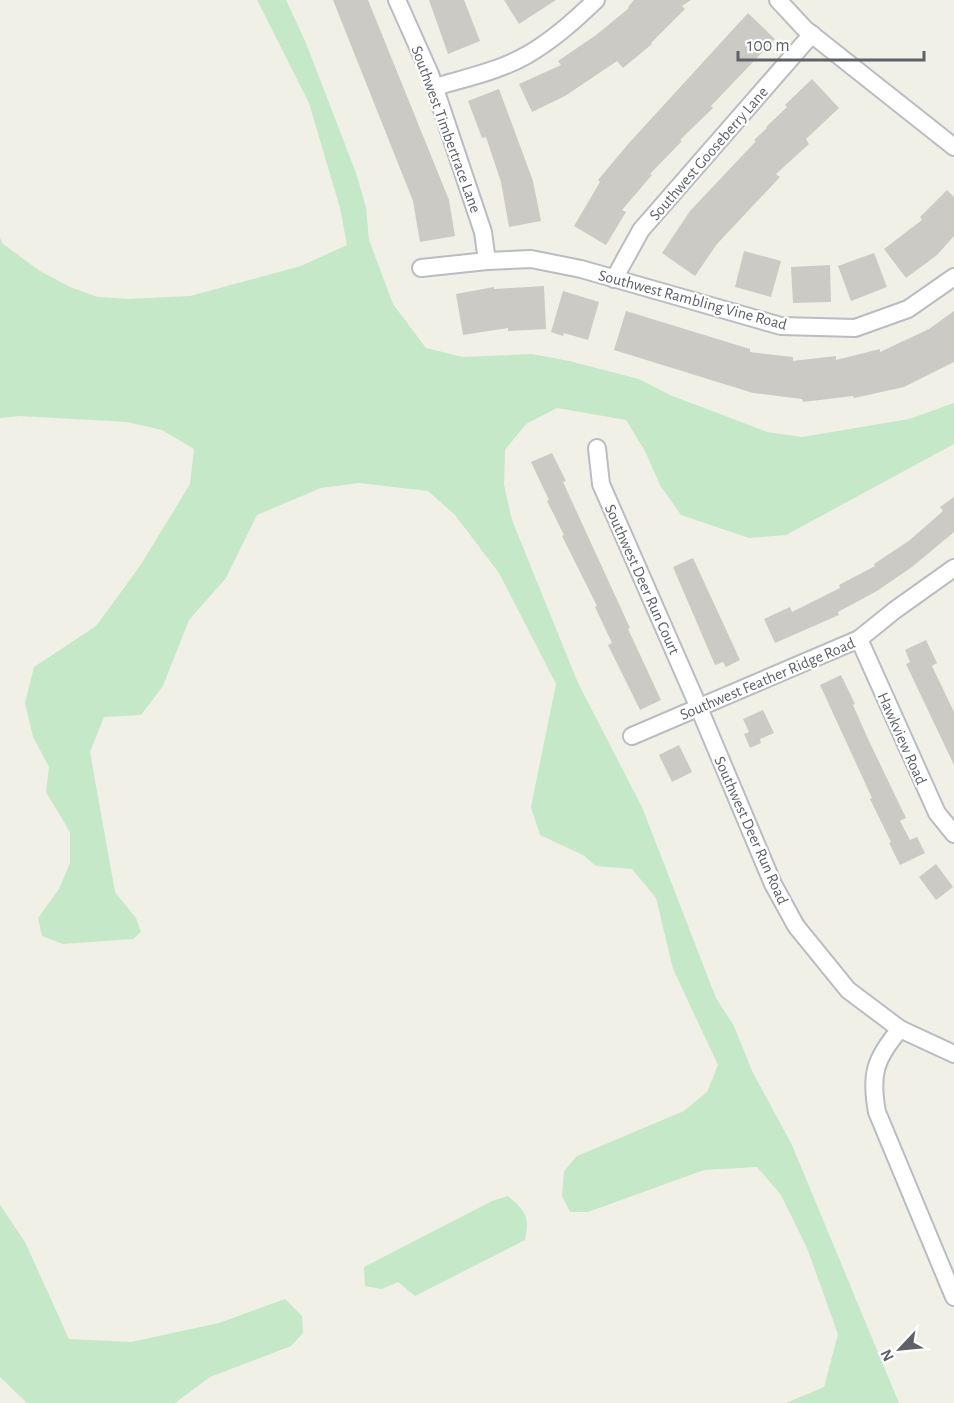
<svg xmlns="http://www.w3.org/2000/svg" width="954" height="1403" viewBox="0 0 954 1403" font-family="'Alegreya Sans',sans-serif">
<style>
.green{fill:#c4e8c8}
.building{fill:#cccac4}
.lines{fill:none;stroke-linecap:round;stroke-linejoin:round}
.minor-casing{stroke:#b9bcc1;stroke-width:20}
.minor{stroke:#fff;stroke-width:16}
.labels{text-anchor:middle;stroke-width:4.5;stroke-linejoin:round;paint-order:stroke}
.street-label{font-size:16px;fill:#5e6268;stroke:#fff}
</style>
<rect width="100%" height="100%" fill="#f1f0e7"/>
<!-- green -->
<g class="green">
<path d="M257,0H286L306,43L356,173L366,207L369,240L393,304L426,348L463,357L532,354L569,361L639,379L670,395L767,432L802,437L909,419L954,403V444L786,535L749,538L681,515L660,485L645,451L626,420L557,408L526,424L505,450L504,485L512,520L578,683L642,807L716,998L734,1026L753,1073L792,1145L899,1403H786L824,1387L838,1334L807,1248L781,1195L757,1167L704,1170L588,1212H570L562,1196L564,1171L577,1156L684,1111L707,1092L718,1065L673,969L656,898L632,869L596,866L583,855L540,835L531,807L556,684L499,573L455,515L428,491L359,483L321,488L257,515L226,578L189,620L163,686L141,715L104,717L90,752L115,892L136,918L141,932L133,939L63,944L42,936L38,918L59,889L70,863V832L46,792L49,767L33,737L25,703L34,667L96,626L140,566L190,484L194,449L162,430L127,422L20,416L0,418V238L3,244L40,271L70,287L98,297L129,299L190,296L301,266L347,245L340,208L309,103Z"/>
<path d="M508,1196C526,1212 530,1216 525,1240L415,1296L398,1282L382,1289L365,1286L364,1267L492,1201Z"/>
<path d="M0,1205L25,1242L69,1339L131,1342L219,1323L285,1299L302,1316L303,1333L291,1346L210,1377L175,1403H27L0,1377Z"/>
</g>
<!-- building -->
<g class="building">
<path d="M333,0H368L449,200L455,236L420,242L413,201Z"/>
<path d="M429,0H464L480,41L448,54Z"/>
<path d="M504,0H556L519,24Z"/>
<path d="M634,0H691L682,6L685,9L651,43L652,44L623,68L617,61L565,96L532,112L519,84L561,65L558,61L596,35L629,8L628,7Z"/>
<path d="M748,13L775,39L711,106L713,108L680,140L682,141L650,174L652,175L622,210L626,212L606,245L574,226L600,182L598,180L629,143Z"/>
<path d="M812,79L839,108L806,139L809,144L776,174L780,177L717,244L695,276L662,253L690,211L756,141L754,140L767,128L766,127L787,107L785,105Z"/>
<path d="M499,89L533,181L541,221L509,227L501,182L486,137L482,138L468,101Z"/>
<path d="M947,190L954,197V236L937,255L906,278L884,249L922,220L920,217Z"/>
<path d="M744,251L781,261L771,297L735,287Z"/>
<path d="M874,253L887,287L851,301L838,266Z"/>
<path d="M830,265L831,302L793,303L791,267Z"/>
<path d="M544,286L546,329L508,331V328L463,335L456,294L494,287V289Z"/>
<path d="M563,291L599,302L588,340L564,333L563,336L551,332Z"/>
<path d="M626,311L750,349V352L793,357V361L836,356V360L880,349V352L929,329L954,311V362L904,387L854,398L853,396L803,402L802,399L753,393L614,350Z"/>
<path d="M552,453L566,481L563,482L630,628L628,629L661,700L640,710L608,645L612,643L595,607L597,606L562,536L564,535L547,501L549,500L531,462Z"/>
<path d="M954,497V532L912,567L877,591L838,612L839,615L775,643L764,619L790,607L792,612L840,588L839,585L875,566L874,564L910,540L943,511L940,507Z"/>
<path d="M693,558L740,660L726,667L723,662L715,665L673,567Z"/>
<path d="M926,640L937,663L932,666L954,712V765L906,664L910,662L905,650Z"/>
<path d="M841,675L855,704L853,705L869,741L906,818L900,821L910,840L917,837L925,853L900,865L889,843L891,842L870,799L872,798L820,685Z"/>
<path d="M763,710L774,733L760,739L761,743L750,748L744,734L749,732L743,719Z"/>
<path d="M679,745L692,772L672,782L659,755Z"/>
<path d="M936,864L953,887L936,900L919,877Z"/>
</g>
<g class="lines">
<!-- minor casing -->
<g class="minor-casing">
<g id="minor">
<path d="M397,0L430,74L483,232L487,261"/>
<path d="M778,0L805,29L954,147"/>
<path d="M435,87C465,78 499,71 527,55C553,40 575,20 596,0"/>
<path d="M421,268L487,261L531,259L581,269L781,326L855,328L908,309L954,277"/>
<path d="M614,279L641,230L812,34"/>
<path d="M597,448L601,484L699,708L773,884L796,926L848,990L900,1029L954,1054"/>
<path d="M859,639L937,813L954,834"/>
<path d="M632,736L859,639L895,610L954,568"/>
<path d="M900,1029C875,1059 870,1074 877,1112L954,1297"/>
</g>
</g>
<!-- minor -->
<use href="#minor" class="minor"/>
</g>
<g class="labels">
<!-- street labels -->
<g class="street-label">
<text transform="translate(447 129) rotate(70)" y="6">Southwest Timbertrace Lane</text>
<text transform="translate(708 153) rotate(-49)" y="6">Southwest Gooseberry Lane</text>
<text transform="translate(693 299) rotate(15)" y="6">Southwest Rambling Vine Road</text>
<text transform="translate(643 579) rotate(66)" y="6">Southwest Deer Run Court</text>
<text transform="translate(767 678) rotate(-23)" y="6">Southwest Feather Ridge Road</text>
<text transform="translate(903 738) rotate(66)" y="6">Hawkview Road</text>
<text transform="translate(752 830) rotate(66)" y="6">Southwest Deer Run Road</text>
</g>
</g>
<!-- north arrow -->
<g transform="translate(900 1349) rotate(244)" stroke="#ffffff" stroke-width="4.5" paint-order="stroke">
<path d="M0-4.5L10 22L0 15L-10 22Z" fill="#5e6268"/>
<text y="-9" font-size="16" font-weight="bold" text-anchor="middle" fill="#5e6268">N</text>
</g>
<!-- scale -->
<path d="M738 51v9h186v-9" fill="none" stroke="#5e6268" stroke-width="3"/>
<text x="747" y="51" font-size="18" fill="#5e6268" stroke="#ffffff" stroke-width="4.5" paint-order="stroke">100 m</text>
</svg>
